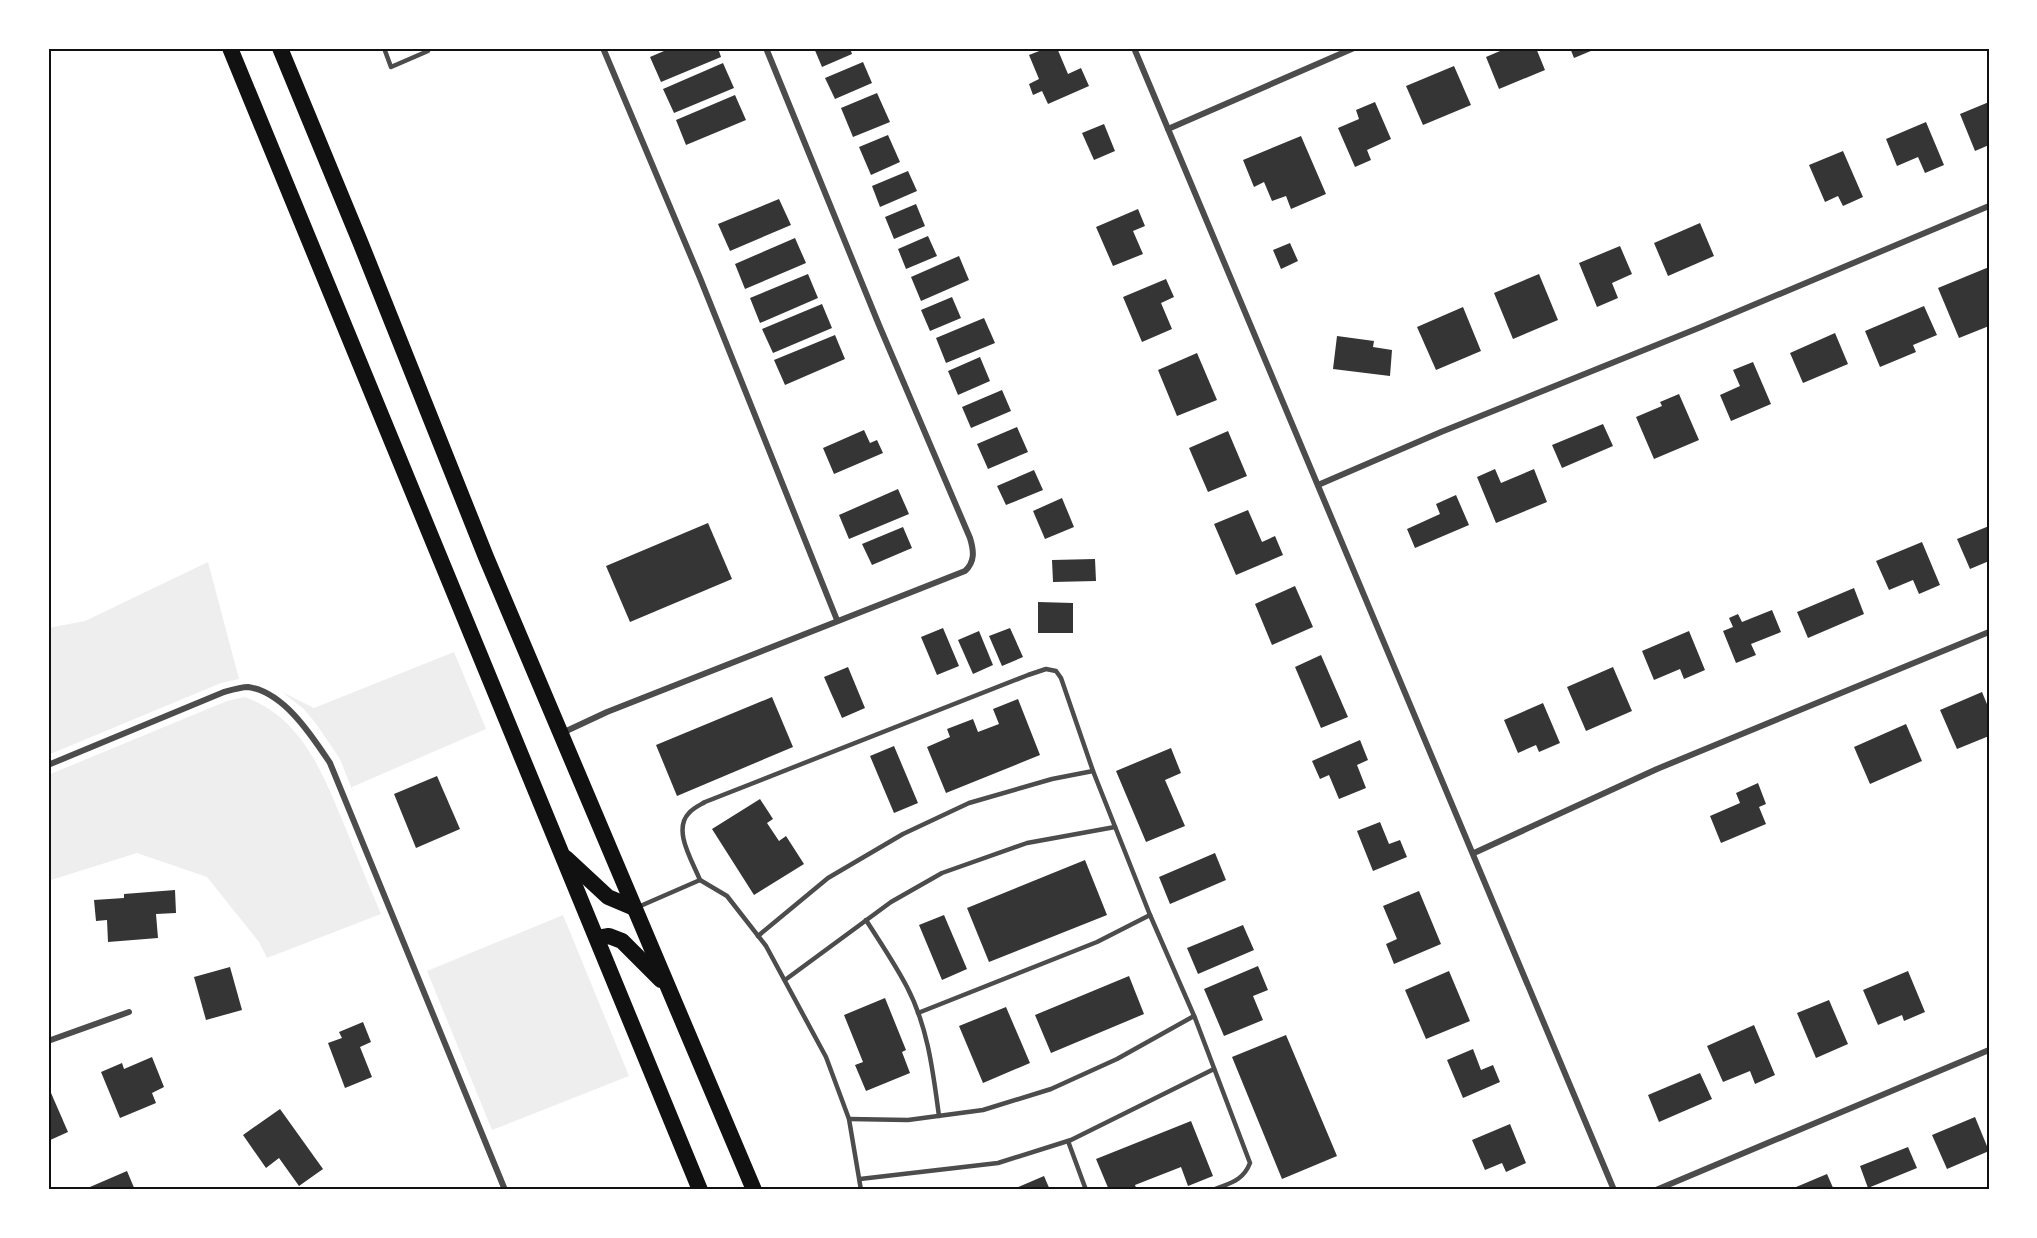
<svg xmlns="http://www.w3.org/2000/svg" width="2037" height="1238" viewBox="0 0 2037 1238" font-family="Helvetica,sans-serif">
<style>
.green{fill:#eee}
.building{fill:#353535}
.lines{fill:none;stroke-linecap:round;stroke-linejoin:round}
.service{stroke:#4c4c4c;stroke-width:4.5}
.minor{stroke:#4c4c4c;stroke-width:6}
.trunk{stroke:#111;stroke-width:16}
.neatline{fill:none;stroke:#111;stroke-width:2}
</style>
<rect width="100%" height="100%" fill="#fff"/>
<!-- green -->
<g class="green">
<path d="M208,562L239,679L221,683L48,755V628L85,621Z"/>
<path d="M454,652L486,729L352,787L353,792L340,759L317,725L304,709L282,692L314,708Z"/>
<path d="M245,697C304,719 323,775 346,829C357,857 369,886 381,914L267,958L259,942L207,877L137,853L48,881V775L227,701Z"/>
<path d="M563,915L629,1076L492,1130L427,971Z"/>
</g>
<!-- building -->
<g class="building">
<path d="M671,48H718L721,57L661,82L650,57Z"/>
<path d="M814,48H850L852,54L822,67Z"/>
<path d="M1047,48H1057L1068,74L1081,68L1089,86L1048,104L1042,91L1033,95L1029,84L1039,79L1029,55Z"/>
<path d="M1507,48H1536L1545,70L1499,89L1486,57Z"/>
<path d="M1570,48H1598L1574,58Z"/>
<path d="M863,62L872,83L835,99L825,78Z"/>
<path d="M723,63L734,88L674,113L663,89Z"/>
<path d="M1454,66L1471,105L1423,125L1406,86Z"/>
<path d="M877,93L890,122L853,137L841,108Z"/>
<path d="M735,95L746,120L686,145L676,120Z"/>
<path d="M1375,102L1391,139L1367,150L1371,160L1355,167L1338,128L1359,119L1356,110Z"/>
<path d="M1989,102V145L1975,151L1960,114Z"/>
<path d="M1926,122L1944,165L1925,173L1918,157L1897,166L1886,139Z"/>
<path d="M1104,124L1115,151L1094,160L1082,133Z"/>
<path d="M888,135L900,162L871,175L859,147Z"/>
<path d="M1301,136L1326,194L1291,209L1286,196L1272,201L1264,182L1254,187L1243,160Z"/>
<path d="M1843,151L1863,197L1843,206L1838,196L1825,202L1809,165Z"/>
<path d="M908,171L917,191L880,207L872,186Z"/>
<path d="M779,199L791,225L730,251L718,224Z"/>
<path d="M916,204L925,226L894,239L885,217Z"/>
<path d="M1138,209L1145,226L1133,231L1143,254L1113,266L1096,227Z"/>
<path d="M1700,223L1714,256L1668,276L1654,243Z"/>
<path d="M928,236L937,256L906,269L898,249Z"/>
<path d="M795,238L806,263L745,289L735,264Z"/>
<path d="M1290,243L1298,261L1281,269L1273,250Z"/>
<path d="M1620,246L1632,274L1612,283L1618,298L1597,307L1579,263Z"/>
<path d="M959,256L969,280L921,301L911,277Z"/>
<path d="M1989,267V326L1959,338L1938,288Z"/>
<path d="M808,274L818,298L760,323L750,298Z"/>
<path d="M1539,274L1558,320L1513,339L1494,293Z"/>
<path d="M1166,279L1174,297L1161,303L1172,329L1142,342L1123,297Z"/>
<path d="M952,297L961,318L930,331L921,310Z"/>
<path d="M822,304L832,328L773,353L762,329Z"/>
<path d="M1924,306L1937,335L1913,345L1916,352L1880,367L1865,331Z"/>
<path d="M1463,307L1481,351L1436,370L1417,327Z"/>
<path d="M984,318L995,343L946,363L936,338Z"/>
<path d="M1835,333L1848,364L1803,383L1790,353Z"/>
<path d="M835,335L845,359L785,385L774,360Z"/>
<path d="M1337,336L1374,341L1373,347L1392,350L1390,376L1333,369Z"/>
<path d="M1197,353L1217,400L1177,416L1158,370Z"/>
<path d="M980,357L990,381L958,395L948,371Z"/>
<path d="M1753,362L1771,404L1731,421L1720,395L1740,386L1733,370Z"/>
<path d="M1002,390L1011,411L971,428L962,407Z"/>
<path d="M1679,394L1699,440L1654,459L1636,417L1662,406L1660,402Z"/>
<path d="M1603,424L1613,446L1562,468L1552,445Z"/>
<path d="M1017,427L1028,452L988,469L977,444Z"/>
<path d="M864,430L870,443L877,440L883,453L834,474L823,448Z"/>
<path d="M1228,431L1247,476L1208,492L1189,448Z"/>
<path d="M1495,469L1501,483L1534,469L1547,502L1496,523L1477,477Z"/>
<path d="M1034,470L1043,490L1006,505L997,486Z"/>
<path d="M898,489L909,514L849,539L839,515Z"/>
<path d="M1456,495L1469,525L1415,548L1407,529L1440,514L1436,504Z"/>
<path d="M1062,498L1074,527L1045,539L1033,511Z"/>
<path d="M1248,510L1262,542L1275,536L1283,555L1236,575L1214,524Z"/>
<path d="M708,523L732,579L630,622L606,566Z"/>
<path d="M1989,526V561L1970,569L1957,539Z"/>
<path d="M903,527L912,548L872,565L862,544Z"/>
<path d="M1922,542L1940,585L1919,594L1913,580L1889,590L1876,561Z"/>
<path d="M1095,559L1096,581L1053,582L1052,560Z"/>
<path d="M1295,586L1313,627L1272,645L1255,604Z"/>
<path d="M1854,588L1864,614L1808,638L1797,612Z"/>
<path d="M1038,602L1073,603V633H1038Z"/>
<path d="M1772,610L1781,632L1751,644L1756,655L1736,663L1723,631L1733,627L1729,618L1738,614L1742,622Z"/>
<path d="M943,628L959,666L937,675L921,637Z"/>
<path d="M1010,628L1023,657L1002,666L989,636Z"/>
<path d="M979,631L993,665L973,674L958,640Z"/>
<path d="M1689,631L1705,670L1684,679L1680,669L1654,680L1642,651Z"/>
<path d="M1321,655L1348,717L1321,728L1295,667Z"/>
<path d="M848,667L865,708L842,718L824,677Z"/>
<path d="M1613,667L1632,711L1586,731L1567,687Z"/>
<path d="M1982,692L1989,709V736L1957,749L1940,710Z"/>
<path d="M772,697L793,747L677,796L656,745Z"/>
<path d="M1018,699L1040,755L946,793L927,747L950,737L947,729L973,719L978,732L999,724L993,709Z"/>
<path d="M1543,703L1560,743L1539,752L1536,745L1518,753L1504,720Z"/>
<path d="M1906,724L1922,761L1870,784L1854,747Z"/>
<path d="M1360,740L1368,760L1357,765L1366,788L1339,799L1329,775L1320,779L1312,761Z"/>
<path d="M894,746L918,803L894,813L870,756Z"/>
<path d="M1171,748L1181,773L1165,780L1185,826L1146,842L1116,771Z"/>
<path d="M437,776L460,829L416,848L394,794Z"/>
<path d="M1758,783L1766,804L1759,807L1766,824L1721,843L1710,816L1740,803L1736,793Z"/>
<path d="M760,799L773,819L767,823L779,841L786,836L804,864L754,895L712,829Z"/>
<path d="M1380,822L1389,844L1400,840L1407,857L1373,871L1357,831Z"/>
<path d="M1215,853L1226,880L1170,904L1159,877Z"/>
<path d="M1085,860L1107,915L989,962L967,908Z"/>
<path d="M175,890L176,913L156,914L158,938L108,942L107,920L96,921L94,900L124,898V894Z"/>
<path d="M1419,891L1441,944L1394,964L1386,944L1397,939L1383,906Z"/>
<path d="M944,915L967,969L942,980L919,925Z"/>
<path d="M1243,925L1254,950L1198,974L1187,948Z"/>
<path d="M1258,966L1268,990L1253,996L1263,1020L1224,1036L1204,989Z"/>
<path d="M230,967L242,1010L206,1020L194,977Z"/>
<path d="M1449,971L1470,1021L1426,1039L1405,990Z"/>
<path d="M1908,971L1925,1012L1904,1021L1902,1015L1878,1025L1863,990Z"/>
<path d="M1129,976L1144,1014L1051,1053L1035,1015Z"/>
<path d="M885,998L906,1050L902,1052L910,1073L866,1091L855,1065L863,1062L844,1015Z"/>
<path d="M1829,1000L1848,1044L1816,1058L1797,1013Z"/>
<path d="M1006,1007L1030,1063L983,1083L959,1026Z"/>
<path d="M363,1022L371,1042L360,1047L372,1077L345,1088L328,1043L342,1038L339,1032Z"/>
<path d="M1754,1025L1775,1075L1755,1084L1750,1071L1723,1082L1707,1046Z"/>
<path d="M1286,1035L1337,1156L1282,1179L1232,1057Z"/>
<path d="M1473,1049L1481,1070L1493,1065L1500,1082L1463,1098L1447,1060Z"/>
<path d="M152,1057L164,1087L152,1093L156,1103L120,1118L101,1072L122,1063L124,1069Z"/>
<path d="M1700,1073L1712,1099L1659,1122L1648,1095Z"/>
<path d="M48,1086L68,1132L48,1141Z"/>
<path d="M280,1109L323,1169L299,1186L279,1158L266,1168L243,1135Z"/>
<path d="M1975,1117L1989,1151L1947,1169L1932,1135Z"/>
<path d="M1191,1121L1213,1176L1188,1186L1181,1167L1135,1185L1137,1190H1109L1096,1159Z"/>
<path d="M1510,1124L1526,1163L1506,1172L1502,1163L1485,1170L1472,1140Z"/>
<path d="M1908,1147L1917,1168L1868,1188L1860,1166Z"/>
<path d="M127,1171L135,1190H83Z"/>
<path d="M1827,1174L1834,1190H1789Z"/>
<path d="M1044,1176L1050,1190H1011Z"/>
</g>
<g class="lines">
<!-- service -->
<g class="service">
<path d="M384,48L391,67L428,51L427,48"/>
<path d="M700,880L727,896L766,946L826,1057L849,1119L861,1190"/>
<path d="M638,907L700,880C693,862 672,830 689,813C693,808 700,805 705,802L1028,675L1046,669L1056,671L1061,678L1093,771L1150,915L1195,1018L1250,1163C1243,1181 1230,1183 1213,1190"/>
<path d="M866,920C880,942 895,964 907,987C928,1027 933,1072 939,1116"/>
<path d="M758,936L828,878L903,834L969,803L1052,779L1093,771"/>
<path d="M785,980L891,902L942,873L1027,843L1115,827"/>
<path d="M918,1013L1097,942L1150,915"/>
<path d="M849,1119L908,1120L983,1110L1051,1089L1117,1059L1194,1016"/>
<path d="M1068,1141L1086,1190"/>
<path d="M860,1179L998,1163L1071,1140L1214,1069"/>
</g>
<!-- minor -->
<g class="minor">
<path d="M603,48L700,278L837,620"/>
<path d="M1134,48L1614,1190"/>
<path d="M1168,129L1354,48"/>
<path d="M1318,485L1441,432L1701,327L1989,206"/>
<path d="M562,733L607,712L965,571C975,562 974,551 970,538L879,325L766,48"/>
<path d="M48,765L224,692C231,690 241,687 248,687C284,692 312,736 330,763L505,1190"/>
<path d="M1474,853L1657,769L1989,632"/>
<path d="M48,1041L129,1012"/>
<path d="M1656,1190L1989,1050"/>
</g>
<!-- trunk -->
<g class="trunk">
<path d="M230,48L700,1190"/>
<path d="M280,48L361,244L486,557L754,1190"/>
<path d="M566,858L608,897L634,908"/>
<path d="M597,938L609,936L622,941L661,980"/>
</g>
</g>
<!-- border -->
<rect width="2037" height="1238" fill="none" stroke="#ffffff" stroke-width="99"/>
<rect x="50" y="50" width="1938" height="1138" class="neatline"/>
</svg>
